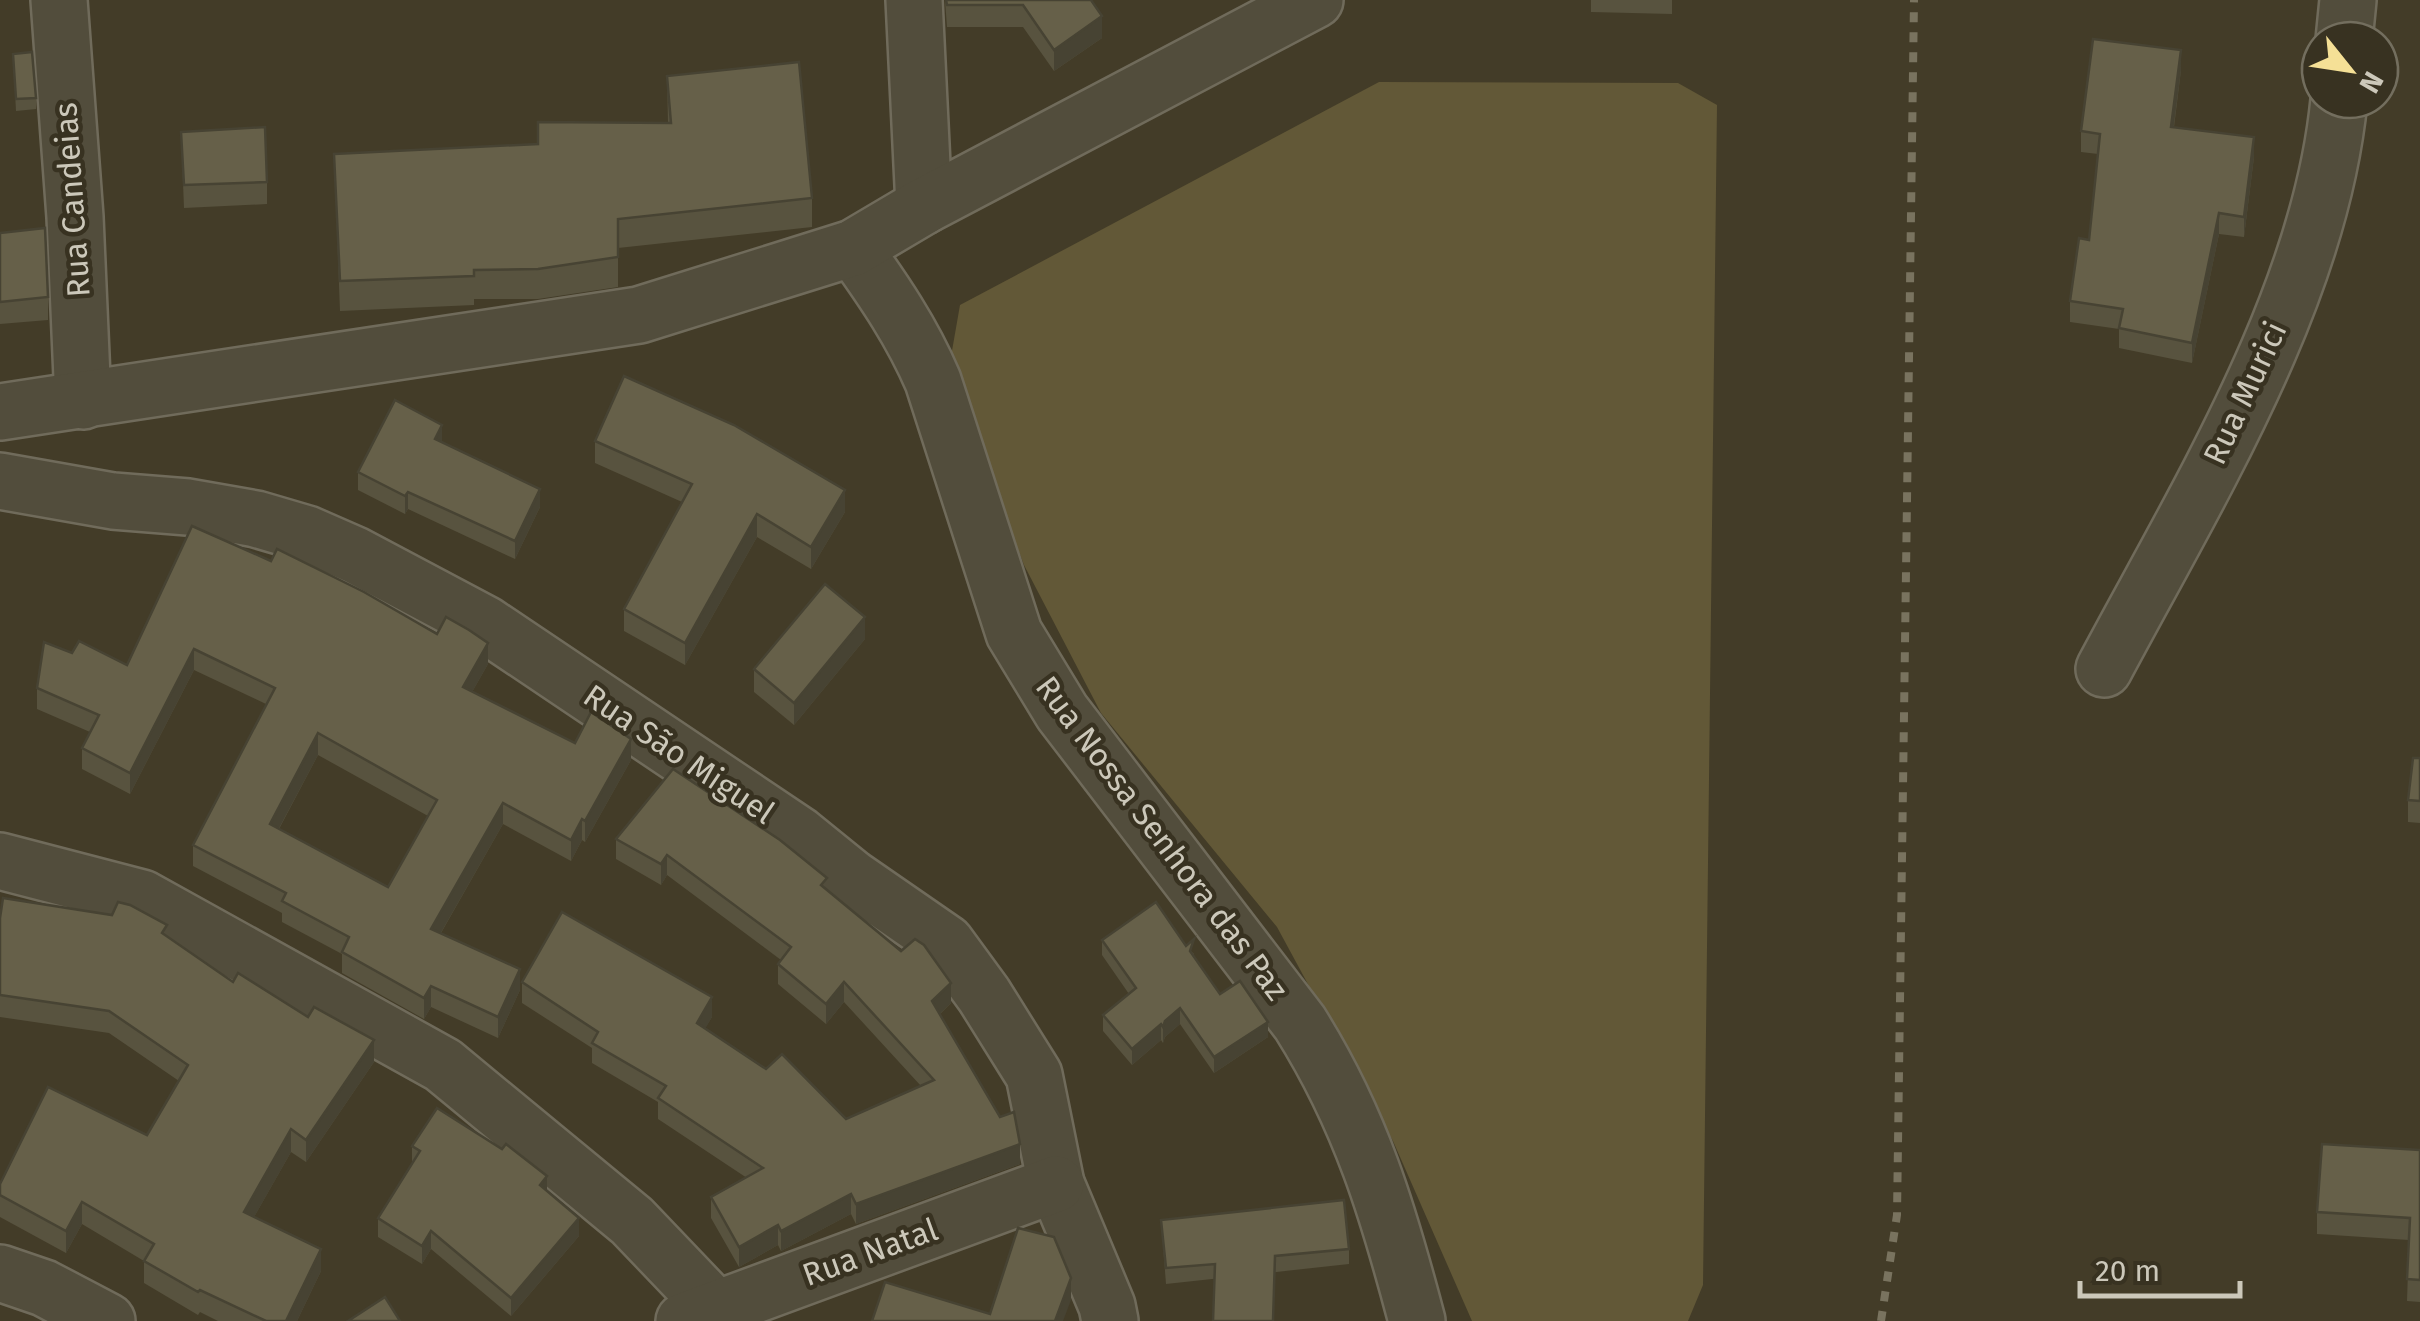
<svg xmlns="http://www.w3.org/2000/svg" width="2420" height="1321" viewBox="0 0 2420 1321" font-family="'Fira Sans',sans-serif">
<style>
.water{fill:#625837}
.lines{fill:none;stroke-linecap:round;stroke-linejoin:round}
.minor-casing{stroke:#706b5b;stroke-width:60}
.minor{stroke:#524d3c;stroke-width:55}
.rail{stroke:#79735f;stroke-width:8;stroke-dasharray:10 10;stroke-linecap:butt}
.wall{fill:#58533f;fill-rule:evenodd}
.shaded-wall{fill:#474333}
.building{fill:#666049;stroke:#474333;stroke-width:2.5;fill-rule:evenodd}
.labels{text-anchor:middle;stroke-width:9;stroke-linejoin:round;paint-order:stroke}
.street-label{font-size:32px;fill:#ccc8ba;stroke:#383221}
</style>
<rect width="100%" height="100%" fill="#433c28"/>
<!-- water -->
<path class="water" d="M1379,82L1678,83L1717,105L1703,1285L1688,1321H1472L1393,1141L1277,927L1101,713L1024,565L949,368L960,305Z"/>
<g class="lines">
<!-- minor casing -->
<g class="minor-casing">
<g id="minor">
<path d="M59,0L75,217L83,401"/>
<path d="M914,0L924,206"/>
<path d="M2344,40L2348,0"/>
<path d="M853,248C884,291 912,332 933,381L1014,633L1062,712L1300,1023C1361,1120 1388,1211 1417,1321"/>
<path d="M0,412L639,315L853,248L924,206L1315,0"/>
<path d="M0,481L113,501L188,507L256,519L307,534L355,555L485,624L799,835L852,878L946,943L984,995L1034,1075L1056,1184L1107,1306L1110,1321"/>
<path d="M2104,669C2196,496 2320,298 2339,100"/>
<path d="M0,861L142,898L443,1065L632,1221L716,1309L719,1321"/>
<path d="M0,1273L44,1288L107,1321"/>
<path d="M684,1321L1056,1184"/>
</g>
</g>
<!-- minor -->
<use href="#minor" class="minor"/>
<!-- rail -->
<path class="rail" d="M1881,1321L1897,1215L1914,0"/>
</g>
<!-- wall -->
<g class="wall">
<path d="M945,0H1091L1102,38L1054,71L1023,27H947Z"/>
<path d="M1591,0H1672V14L1591,12Z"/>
<path d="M13,54L36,98V109L16,111Z"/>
<path d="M2181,70L2174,127L2254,157L2244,237L2219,234L2192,363L2119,348V329L2070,322V301L2089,240L2098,154L2081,152V131Z"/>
<path d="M667,76L812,198V227L618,248V287L538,299H474V305L340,311L334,154L538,144L668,123Z"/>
<path d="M181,132L267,182V204L184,208Z"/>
<path d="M0,233L48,297V320L0,324Z"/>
<path d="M595,441L845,512L811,569L757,537L685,665L624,631V609L682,502L595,463Z"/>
<path d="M442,442L540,507L515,559L408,509L405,514L358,490V472Z"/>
<path d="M192,526L488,664L472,692L575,743L631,760L585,842L582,840L571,861L503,824L441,933L520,990L498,1038L431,1007L424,1019L342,973V954L282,922V913L193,866V845L266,704L194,670L130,794L82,769V748L90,732L37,709V688L72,653L127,665ZM318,755L428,816L388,887L279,829Z"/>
<path d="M865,639L794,725L754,692V669Z"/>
<path d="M2420,758V823L2408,822V800Z"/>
<path d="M616,839L827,890L951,1003L940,1014L1020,1164L856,1224L851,1214L781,1251L778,1245L739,1267L711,1218V1197L747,1178L658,1119V1102L592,1063V1048L522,1003V982L712,1017L705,1028L766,1069L846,1119L921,1086L844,1002L826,1024L778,984V964L781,960L667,875L661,885L616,859Z"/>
<path d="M0,918L167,937L233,982L374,1062L306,1162L291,1152L254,1217L321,1271L297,1321H218L200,1312L198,1315L144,1283V1261L82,1224L66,1253L0,1217V1184L147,1135L179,1081L109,1033L0,1017Z"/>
<path d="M1102,940L1186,946L1194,954V956L1220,994L1268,1037L1214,1073L1180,1024L1165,1037L1163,1043L1161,1040L1132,1065L1103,1031V1015L1129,994L1102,955Z"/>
<path d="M412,1146L547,1191L579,1236L511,1316L431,1249L422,1264L378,1237V1218L412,1163Z"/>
<path d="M2420,1150V1302L2407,1301L2409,1240L2317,1234V1212Z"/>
<path d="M1161,1220L1349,1249V1264L1166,1284Z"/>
</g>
<!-- shaded-wall -->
<g class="shaded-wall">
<path d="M1102,16V38L1054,71V50Z"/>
<path d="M2181,50V70L2171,147V127Z"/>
<path d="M2254,137V157L2244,237V217Z"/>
<path d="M2219,213V234L2192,363V343Z"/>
<path d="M442,425V443L435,439Z"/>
<path d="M540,489V507L515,559V541Z"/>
<path d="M845,490V512L811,569V547Z"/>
<path d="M408,492V509L405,514V496Z"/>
<path d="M757,514V537L685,665V643Z"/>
<path d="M865,617V639L794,725V703Z"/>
<path d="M488,643V664L463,708V687Z"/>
<path d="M194,649V670L130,794V773Z"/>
<path d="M318,733V755L270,845V824Z"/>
<path d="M631,739V760L585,842V821Z"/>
<path d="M503,803V824L431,950V929Z"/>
<path d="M582,819V840L571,861V840Z"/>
<path d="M667,855V875L661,885V864Z"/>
<path d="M520,969V990L498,1038V1017Z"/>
<path d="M844,982V1002L826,1024V1004Z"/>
<path d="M951,983V1003L932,1021V1001Z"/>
<path d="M431,986V1007L424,1019V998Z"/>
<path d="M712,997V1017L697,1043V1023Z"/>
<path d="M1180,1008V1024L1165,1037L1163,1043V1027L1165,1021Z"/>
<path d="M1268,1022V1037L1214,1073V1057Z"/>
<path d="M1161,1024V1040L1132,1065V1049Z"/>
<path d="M374,1040V1062L306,1162V1140Z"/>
<path d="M291,1129V1152L244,1235V1212Z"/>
<path d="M1020,1144V1164L856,1224V1204Z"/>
<path d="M547,1176V1195L540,1185Z"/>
<path d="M851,1194V1214L781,1251V1231Z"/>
<path d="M82,1202V1224L66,1253V1231Z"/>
<path d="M579,1218V1236L511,1316V1298Z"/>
<path d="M778,1225V1245L739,1267V1247Z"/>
<path d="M431,1231V1249L422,1264V1246Z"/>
<path d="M321,1249V1271L297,1321H286Z"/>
<path d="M1071,1278V1300L1063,1321H1055Z"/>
</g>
<!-- building -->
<g class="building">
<path d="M946,0H1091L1102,16L1054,50L1023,5H947Z"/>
<path d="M2093,39L2181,50L2171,127L2254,137L2244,217L2219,213L2192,343L2119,328L2123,309L2070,301L2079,238L2089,240L2100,134L2081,131Z"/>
<path d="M32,52L36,98L16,99L13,54Z"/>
<path d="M799,62L812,198L618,219V257L538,269L474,270V276L340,281L334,154L538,144V122L671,123L667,76Z"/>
<path d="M265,127L267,182L184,185L181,132Z"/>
<path d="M45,228L48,297L0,302V233Z"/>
<path d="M624,376L734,425L845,490L811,547L757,514L685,643L624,609L692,484L595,441Z"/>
<path d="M395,400L442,425L435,439L540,489L515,541L408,492L405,496L358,472Z"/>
<path d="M192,526L271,561L277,549L364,592L437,634L446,617L469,630L488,643L463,687L575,743L591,712L631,739L585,821L582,819L571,840L503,803L431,929L520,969L498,1017L431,986L424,998L342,952L349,937L282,901L286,893L193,845L275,688L194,649L130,773L82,748L99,715L37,688L44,642L72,653L79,641L127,665ZM318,733L437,800L388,887L270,824Z"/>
<path d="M825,584L865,617L794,703L754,669Z"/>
<path d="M2413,758H2420V801L2408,800Z"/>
<path d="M673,769L780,840L827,878L821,885L901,951L915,939L924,945L951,983L932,1001L1000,1117L1014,1112L1020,1144L856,1204L851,1194L781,1231L778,1225L739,1247L711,1197L763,1168L658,1098L666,1086L592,1043L598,1032L522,982L562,912L712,997L697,1023L766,1069L782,1054L846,1119L934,1080L844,982L826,1004L778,964L791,947L667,855L661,864L616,839Z"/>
<path d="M3,898L112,915L118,902L130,905L167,925L162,933L233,982L238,973L308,1017L314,1007L374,1040L306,1140L291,1129L244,1212L321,1249L286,1321H266L200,1290L198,1292L144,1261L154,1244L82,1202L66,1231L0,1195V1184L48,1087L147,1135L188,1065L109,1011L0,995V918Z"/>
<path d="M1156,902L1186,946L1194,939L1190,951L1220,994L1240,981L1268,1022L1214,1057L1180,1008L1165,1021L1163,1027L1161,1024L1132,1049L1103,1015L1136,988L1102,940Z"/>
<path d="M437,1108L502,1149L506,1144L547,1176L540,1185L579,1218L511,1298L431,1231L422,1246L378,1218L420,1151L412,1146Z"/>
<path d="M2322,1144L2420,1150V1280L2407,1279L2410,1218L2317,1212Z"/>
<path d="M1344,1200L1349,1249L1275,1256L1273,1321H1213L1215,1264L1166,1268L1161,1220Z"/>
<path d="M1018,1228L1054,1237L1071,1278L1055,1321H872L885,1282L990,1314Z"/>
<path d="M385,1297L400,1321H348Z"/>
</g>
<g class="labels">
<!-- street labels -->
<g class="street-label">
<text transform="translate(72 200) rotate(-94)" y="11">Rua Candeias</text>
<text transform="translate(2245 393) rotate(-65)" y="11">Rua Murici</text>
<text transform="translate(679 754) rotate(34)" y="11">Rua São Miguel</text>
<text transform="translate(1162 838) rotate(53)" y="11">Rua Nossa Senhora das Paz</text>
<text transform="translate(870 1252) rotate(-20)" y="11">Rua Natal</text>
</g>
</g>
<!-- north arrow -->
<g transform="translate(2350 70) rotate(120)"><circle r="48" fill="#383221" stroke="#736e5e" stroke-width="2.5"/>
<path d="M0-8L18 38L0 25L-18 38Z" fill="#f5e096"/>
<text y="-15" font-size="28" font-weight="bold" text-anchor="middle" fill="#ccc8ba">N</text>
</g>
<!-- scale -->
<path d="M2080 1281v15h160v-15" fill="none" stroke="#ccc8ba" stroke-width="5"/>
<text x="2095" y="1281" font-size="30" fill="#ccc8ba" stroke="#383221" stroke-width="8" paint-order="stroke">20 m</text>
</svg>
